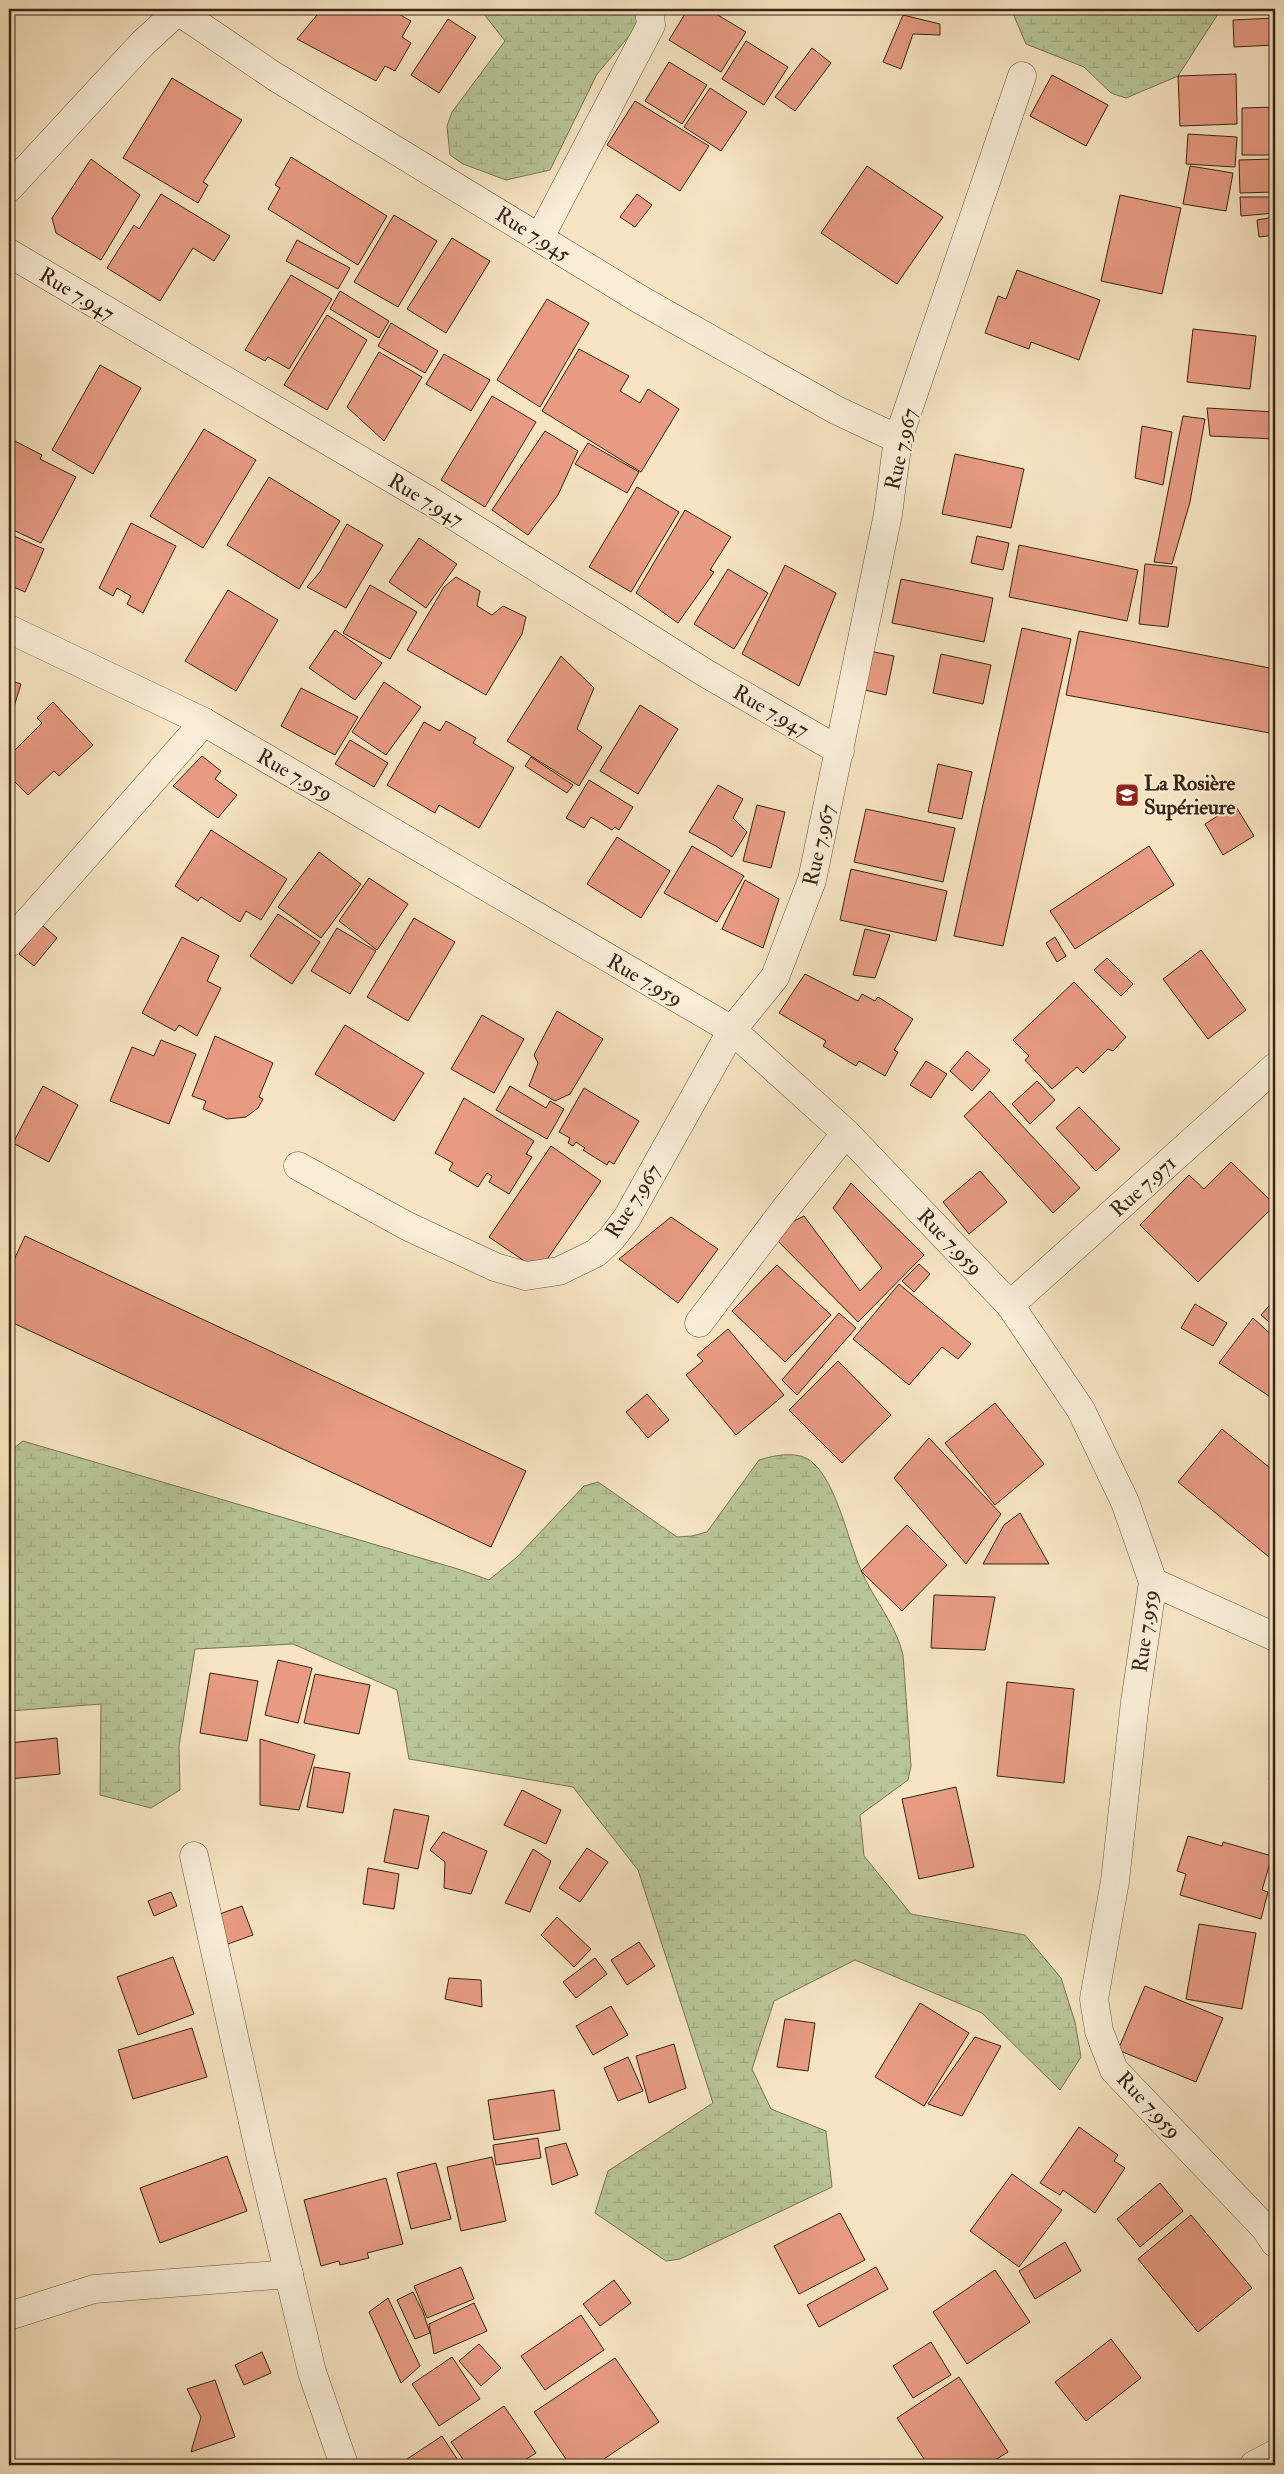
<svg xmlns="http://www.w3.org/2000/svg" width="1284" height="2474" viewBox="0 0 1284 2474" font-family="'IM FELL Double Pica',serif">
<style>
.wetland{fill:url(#wetland-marsh);stroke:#787554}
.building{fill:#e79b83;stroke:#392511}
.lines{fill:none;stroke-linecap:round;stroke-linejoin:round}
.minor-casing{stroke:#68553d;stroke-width:29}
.tertiary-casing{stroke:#68553d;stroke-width:29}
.minor{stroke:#f9edd7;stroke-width:28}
.tertiary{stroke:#f9edd7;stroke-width:28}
.labels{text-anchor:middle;stroke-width:4;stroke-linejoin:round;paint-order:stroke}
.street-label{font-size:21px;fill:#392511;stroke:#f9edd7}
.poi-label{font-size:21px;font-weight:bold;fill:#392511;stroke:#f9edd7;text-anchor:start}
</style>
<defs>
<pattern id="wetland-marsh" width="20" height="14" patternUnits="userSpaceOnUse" patternTransform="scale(1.25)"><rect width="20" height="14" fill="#b8c596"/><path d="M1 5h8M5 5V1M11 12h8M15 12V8" fill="none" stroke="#9fa980"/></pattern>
</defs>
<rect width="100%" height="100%" fill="#f6e4c2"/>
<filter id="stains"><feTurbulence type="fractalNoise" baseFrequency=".004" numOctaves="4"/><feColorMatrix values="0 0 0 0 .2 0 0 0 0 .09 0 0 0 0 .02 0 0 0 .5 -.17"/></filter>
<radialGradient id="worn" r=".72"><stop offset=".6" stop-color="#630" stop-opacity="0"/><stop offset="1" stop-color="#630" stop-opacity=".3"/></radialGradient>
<!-- wetland -->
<g class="wetland">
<path d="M480,9H652L597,74L550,170L506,180L463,164L450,155L447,126L452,112L505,41Z"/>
<path d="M1011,9H1233L1218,14L1178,76L1126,98L1111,93L1084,67L1026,44Z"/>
<path d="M23,1441L458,1569L489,1580L517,1557L584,1486L598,1482L677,1537L692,1536L707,1532L759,1460C775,1455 800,1450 813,1463C837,1484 848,1541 861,1570C873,1599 896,1624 903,1655L911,1766L908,1780L860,1815L864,1856L911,1914L1025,1935L1061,1978L1075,2022L1081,2057L1060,2090L982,2013L855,1960L774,2001L752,2069L771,2109L826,2131L832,2187L680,2259L666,2261L595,2213L608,2171L713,2103L638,1870L573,1787L409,1759L397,1690L293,1644L195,1649L179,1746L180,1790L151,1808L100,1795L101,1704L9,1711V1452Z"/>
</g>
<!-- building -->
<g class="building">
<path d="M322,9H390L411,21L402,37L411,43L395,71L385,66L376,81L297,39Z"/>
<path d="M688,9H708L746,32L721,72L669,40Z"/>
<path d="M903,15L940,24V35L913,34L901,69L883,62Z"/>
<path d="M1275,18V45L1234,47L1233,20Z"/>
<path d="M448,19L476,37L439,93L411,75Z"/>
<path d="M746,41L788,67L764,105L722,79Z"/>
<path d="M812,48L831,63L795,111L775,97Z"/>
<path d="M669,62L707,85L682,124L645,101Z"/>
<path d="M1236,74L1237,124L1180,126L1178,76Z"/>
<path d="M1052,75L1108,105L1086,146L1030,116Z"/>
<path d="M172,78L242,120L203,182L208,185L198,203L123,158Z"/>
<path d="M710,88L747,112L721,151L684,127Z"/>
<path d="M635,101L709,146L680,191L607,145Z"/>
<path d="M1275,107V155H1242V108Z"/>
<path d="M1188,134L1237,137L1235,167L1186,164Z"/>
<path d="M291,157L387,216L358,265L268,209L280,188L275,185Z"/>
<path d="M91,159L140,195L101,260L56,233L52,218Z"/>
<path d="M1275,159V192L1240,193L1239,160Z"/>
<path d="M867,166L943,217L897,284L821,233Z"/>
<path d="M1190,166L1233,173L1226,211L1183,204Z"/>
<path d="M161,194L230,236L214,261L193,248L160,301L107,268L134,225L139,229Z"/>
<path d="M637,194L652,205L635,227L620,217Z"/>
<path d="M1120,195L1181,208L1162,294L1101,281Z"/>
<path d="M1240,197H1275V213L1241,216Z"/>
<path d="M394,215L437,241L398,307L354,282Z"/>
<path d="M1275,217V235L1259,237L1257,220Z"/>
<path d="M452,238L490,261L446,333L407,309Z"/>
<path d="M297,240L350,268L338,289L286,261Z"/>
<path d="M1017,270L1100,300L1079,360L1031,342L1029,349L985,333L998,296L1006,299Z"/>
<path d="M291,275L332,299L289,369L268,357L265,361L245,350Z"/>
<path d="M340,291L389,321L379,338L330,309Z"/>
<path d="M547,299L589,323L540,407L497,380Z"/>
<path d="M327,315L367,340L327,410L284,385Z"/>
<path d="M391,323L438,351L425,373L378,346Z"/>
<path d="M1193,329L1256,336L1250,389L1187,382Z"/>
<path d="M579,349L629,376L620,391L640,403L648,389L679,409L641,472L542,411Z"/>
<path d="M379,352L422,377L384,441L347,407Z"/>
<path d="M444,354L490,380L471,411L426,384Z"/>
<path d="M100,365L141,388L93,474L52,450Z"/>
<path d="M492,396L536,422L485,507L441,480Z"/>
<path d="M1207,408L1275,412V439L1210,436Z"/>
<path d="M1183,416L1205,419L1190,502L1172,564L1154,562Z"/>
<path d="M1142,426L1172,432L1163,485L1135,478Z"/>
<path d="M204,429L256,460L203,548L150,516Z"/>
<path d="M545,431L578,451L558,495L528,535L492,510Z"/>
<path d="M9,438L42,455L40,459L76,477L41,543L9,528Z"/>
<path d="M588,443L639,472L627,493L575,464Z"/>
<path d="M955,454L1024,469L1011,528L942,514Z"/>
<path d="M269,477L340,521L299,589L227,545Z"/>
<path d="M637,487L679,512L631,592L589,567Z"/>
<path d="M685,510L731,537L710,570L714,572L678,623L636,593Z"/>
<path d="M131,523L176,546L143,613L127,604L131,596L117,588L113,596L99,588Z"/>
<path d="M347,524L383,545L346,608L307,587L320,572Z"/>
<path d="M9,534L44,549L25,592L9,585Z"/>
<path d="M977,536L1009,543L1003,570L971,563Z"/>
<path d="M419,538L457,564L426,608L389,582Z"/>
<path d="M1019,545L1138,570L1127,621L1009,597Z"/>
<path d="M1145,564L1177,567L1168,627L1139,624Z"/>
<path d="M785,565L836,593L799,686L742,654Z"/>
<path d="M728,569L768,593L734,649L694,624Z"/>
<path d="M456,577L480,591L477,606L492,615L503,606L526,617L522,634L486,695L407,650L444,587Z"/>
<path d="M901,579L993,598L984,642L892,623Z"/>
<path d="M370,585L417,612L390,659L343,633Z"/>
<path d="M228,590L278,620L236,691L185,661Z"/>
<path d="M1022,628L1071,639L1003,946L954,936Z"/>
<path d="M335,630L382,663L355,700L309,668Z"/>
<path d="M1079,631L1275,669V734L1066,695Z"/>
<path d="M869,651L894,656L886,695L861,689Z"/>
<path d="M941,654L991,665L983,704L933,693Z"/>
<path d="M561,656L594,688L577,729L602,747L579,786L507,741Z"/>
<path d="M9,680L21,684L9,723Z"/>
<path d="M384,682L421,707L386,755L352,732Z"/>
<path d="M301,688L358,717L335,755L281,726Z"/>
<path d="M53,702L93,745L59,776L54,771L28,795L9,776V756L42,723L37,718Z"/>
<path d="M640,705L678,729L638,794L600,771Z"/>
<path d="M446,721L476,738L473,743L514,768L479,828L439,805L435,813L387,785L424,722L440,731Z"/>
<path d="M350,740L388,763L374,787L335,764Z"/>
<path d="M202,756L221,771L215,779L237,795L218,818L173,786Z"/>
<path d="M531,757L573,785L567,793L525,766Z"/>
<path d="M938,764L972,772L962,819L928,812Z"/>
<path d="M589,780L633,807L619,830L615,827L612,830L591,817L584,828L566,818Z"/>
<path d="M718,785L743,799L733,818L747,832L732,857L716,846L689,832Z"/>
<path d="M757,805L785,812L771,868L743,861Z"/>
<path d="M1235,805L1254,836L1223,855L1205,824Z"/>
<path d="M866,809L955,828L943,882L854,862Z"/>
<path d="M211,830L287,879L261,920L246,911L240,922L201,897L198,901L175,886Z"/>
<path d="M617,837L670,871L641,918L587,884Z"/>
<path d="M692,846L744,876L717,922L664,893Z"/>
<path d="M1149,846L1174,885L1075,949L1050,911Z"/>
<path d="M319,852L361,884L321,938L278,907Z"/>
<path d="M851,869L947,891L936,941L840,920Z"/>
<path d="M369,878L408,904L377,950L339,921Z"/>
<path d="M745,880L779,899L763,948L722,929Z"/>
<path d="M278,914L320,942L292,984L250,956Z"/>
<path d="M414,918L455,942L408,1021L367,997Z"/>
<path d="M42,925L57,938L34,966L19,954Z"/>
<path d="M337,928L376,951L350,994L311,971Z"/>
<path d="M865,929L890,935L875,978L853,975Z"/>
<path d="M182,937L219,956L207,981L221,988L197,1036L179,1025L175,1031L142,1013Z"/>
<path d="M1055,937L1066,956L1057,962L1046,943Z"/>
<path d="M1201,950L1246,1010L1208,1039L1163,979Z"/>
<path d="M1107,958L1133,984L1121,996L1094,970Z"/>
<path d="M805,974L858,1001L862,994L875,1001L878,997L913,1019L894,1050L898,1052L885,1076L859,1061L856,1066L823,1046L826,1041L779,1013Z"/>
<path d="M1074,982L1126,1037L1113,1051L1108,1049L1083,1073L1077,1067L1052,1089L1025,1060L1029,1056L1013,1040Z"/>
<path d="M557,1011L603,1039L570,1094L555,1101L529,1086L538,1063L534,1055Z"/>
<path d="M482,1015L524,1039L494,1093L451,1069Z"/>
<path d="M345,1025L424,1073L394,1121L315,1074Z"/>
<path d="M215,1036L273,1063L259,1097L263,1099L258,1108L246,1117L227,1119L203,1109L206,1101L192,1096Z"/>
<path d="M161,1040L196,1054L169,1124L110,1101L132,1047L154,1056Z"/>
<path d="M967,1051L990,1070L972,1091L950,1071Z"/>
<path d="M926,1061L947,1074L931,1098L910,1085Z"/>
<path d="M1037,1081L1055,1100L1030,1124L1012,1104Z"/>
<path d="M43,1086L78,1105L49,1162L13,1143Z"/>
<path d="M510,1086L546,1108L550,1101L564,1109L547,1139L496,1110Z"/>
<path d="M584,1088L639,1121L614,1164L609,1161L607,1165L583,1150L585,1148L576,1142L573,1146L568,1143L570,1138L559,1132Z"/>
<path d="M990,1091L1080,1188L1053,1213L964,1116Z"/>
<path d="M464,1098L534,1141L526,1154L532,1157L509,1194L489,1182L492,1176L487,1173L478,1187L449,1170L453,1163L435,1153Z"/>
<path d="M1079,1107L1120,1149L1096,1171L1056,1128Z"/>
<path d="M551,1146L601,1181L539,1271L489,1237Z"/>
<path d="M1231,1162L1275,1205L1198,1282L1140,1225L1189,1175L1204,1189Z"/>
<path d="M980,1171L1007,1202L969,1234L943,1202Z"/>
<path d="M851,1183L924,1255L858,1322L770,1233L804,1216L860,1291L882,1268L833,1208Z"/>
<path d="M671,1217L718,1249L678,1303L619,1259Z"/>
<path d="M25,1236L526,1471L491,1547L9,1321V1271Z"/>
<path d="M919,1264L930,1274L914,1292L902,1281Z"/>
<path d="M777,1265L831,1315L785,1362L732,1311Z"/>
<path d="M899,1284L971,1344L958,1359L942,1347L909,1385L853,1339Z"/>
<path d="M1275,1299V1327L1261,1315Z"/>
<path d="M1195,1304L1227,1323L1213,1346L1181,1328Z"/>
<path d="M839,1313L856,1328L797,1395L782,1380Z"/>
<path d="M1253,1318L1275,1338V1400L1219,1363Z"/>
<path d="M728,1329L784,1395L736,1435L686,1375L703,1361L697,1355Z"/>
<path d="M838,1361L891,1415L842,1463L789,1410Z"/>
<path d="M647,1394L669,1420L648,1438L626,1412Z"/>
<path d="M995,1403L1044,1464L995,1505L945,1443Z"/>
<path d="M1222,1429L1275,1472V1550L1269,1557L1178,1482Z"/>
<path d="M929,1438L1001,1514L966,1564L894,1478Z"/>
<path d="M1020,1513L1049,1564H983L1004,1525Z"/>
<path d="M907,1525L947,1565L902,1611L861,1571Z"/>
<path d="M934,1595L995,1597L985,1650L931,1648Z"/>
<path d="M278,1660L312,1668L298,1723L265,1715Z"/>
<path d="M210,1673L258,1681L247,1741L200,1733Z"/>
<path d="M315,1674L370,1685L359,1734L304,1723Z"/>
<path d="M1007,1682L1074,1689L1064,1783L997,1776Z"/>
<path d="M57,1738L60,1774L9,1779V1743Z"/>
<path d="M260,1739L315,1755L299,1810L260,1805Z"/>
<path d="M1275,1763V1782L1269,1779Z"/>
<path d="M314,1767L350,1773L343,1813L307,1807Z"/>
<path d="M956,1787L974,1867L919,1879L902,1799Z"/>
<path d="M522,1790L561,1810L546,1844L504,1825Z"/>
<path d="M394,1809L429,1816L418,1869L384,1862Z"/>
<path d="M443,1832L487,1851L471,1894L444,1888L445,1862L430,1850Z"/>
<path d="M1188,1836L1222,1846L1223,1842L1272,1856L1262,1890L1268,1892L1261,1919L1180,1895L1186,1874L1177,1871Z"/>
<path d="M587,1848L608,1862L580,1902L559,1888Z"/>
<path d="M533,1849L551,1861L530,1912L505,1903Z"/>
<path d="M368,1868L399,1874L394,1909L363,1904Z"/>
<path d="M171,1892L177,1906L154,1916L148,1901Z"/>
<path d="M242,1906L253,1935L228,1944L217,1915Z"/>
<path d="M557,1917L591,1949L574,1967L541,1935Z"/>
<path d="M1199,1924L1256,1933L1242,2009L1186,1999Z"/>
<path d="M639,1942L655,1966L627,1985L611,1960Z"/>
<path d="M173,1957L194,2014L138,2035L117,1977Z"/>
<path d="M595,1958L607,1974L576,1998L563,1982Z"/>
<path d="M449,1978L481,1980L482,2007L445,1999Z"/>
<path d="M1145,1986L1223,2018L1196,2082L1118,2050Z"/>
<path d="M920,2003L969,2033L924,2106L875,2077Z"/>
<path d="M611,2006L628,2035L593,2055L576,2026Z"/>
<path d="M785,2019L815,2023L808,2071L777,2067Z"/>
<path d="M192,2028L207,2077L133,2099L118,2050Z"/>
<path d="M975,2037L1001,2046L962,2116L928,2104Z"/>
<path d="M674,2044L686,2088L649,2103L636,2056Z"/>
<path d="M628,2057L643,2091L618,2101L604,2068Z"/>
<path d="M554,2090L560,2130L494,2140L488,2100Z"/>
<path d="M1079,2127L1118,2155L1114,2161L1125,2168L1095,2213L1063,2190L1060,2195L1040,2183Z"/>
<path d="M538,2138L541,2158L496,2165L493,2145Z"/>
<path d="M566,2143L578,2175L552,2185L545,2148Z"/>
<path d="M227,2156L247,2211L160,2243L140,2188Z"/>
<path d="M492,2157L506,2221L461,2231L447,2167Z"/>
<path d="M436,2163L451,2219L411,2229L397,2173Z"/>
<path d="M1012,2174L1062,2210L1019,2267L970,2231Z"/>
<path d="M386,2178L403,2244L367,2253L369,2258L340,2265L339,2261L321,2266L304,2200Z"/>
<path d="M1160,2183L1183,2211L1140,2247L1117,2219Z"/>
<path d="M840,2213L865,2260L799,2294L774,2246Z"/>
<path d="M1191,2215L1252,2288L1198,2332L1138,2259Z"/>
<path d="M1065,2242L1081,2271L1035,2299L1019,2271Z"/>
<path d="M461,2267L474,2299L427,2318L414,2286Z"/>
<path d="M876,2267L888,2289L819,2327L807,2305Z"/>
<path d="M995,2270L1030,2322L967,2364L933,2312Z"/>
<path d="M614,2280L631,2303L600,2326L583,2304Z"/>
<path d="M413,2292L423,2312L430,2333L415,2339L397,2300Z"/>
<path d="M388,2298L420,2366L401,2383L369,2312Z"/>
<path d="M474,2303L487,2331L434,2354L429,2324Z"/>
<path d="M581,2315L604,2350L545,2390L521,2356Z"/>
<path d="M1111,2339L1141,2378L1086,2421L1055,2382Z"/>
<path d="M931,2342L951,2375L913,2398L893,2366Z"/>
<path d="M479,2344L501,2368L481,2386L459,2361Z"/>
<path d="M262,2352L271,2373L244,2385L235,2365Z"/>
<path d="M452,2357L480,2399L439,2426L412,2384Z"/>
<path d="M615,2358L659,2422L595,2465H570L534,2412Z"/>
<path d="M959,2377L1008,2452L987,2465H928L897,2418Z"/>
<path d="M215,2380L235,2437L191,2452L201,2417L187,2389Z"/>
<path d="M504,2406L536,2453L517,2465H467L451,2442Z"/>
<path d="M442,2436L461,2465H398Z"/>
</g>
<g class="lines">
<!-- minor casing -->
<g class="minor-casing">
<g id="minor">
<path d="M178,11L274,76L641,300L836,410L898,439"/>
<path d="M9,188L142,44L180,9"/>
<path d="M540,237L651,25L649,9"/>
<path d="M9,253L430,501L707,674L840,751"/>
<path d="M9,943L204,722"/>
<path d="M298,1166L407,1226L495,1267L526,1276L559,1271L596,1253L612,1238L627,1218L732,1030L775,977L812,880L888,514L898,439L1022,76"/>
<path d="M1010,1305L1275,1067"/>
<path d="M699,1323L786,1208L846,1133"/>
<path d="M1153,1582L1275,1637"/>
<path d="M194,1856L261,2158L312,2372L344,2465"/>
<path d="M9,2316L94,2289L289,2274"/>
<path d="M1254,2465L1275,2454"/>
</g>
</g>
<!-- tertiary casing -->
<g class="tertiary-casing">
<path id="tertiary" d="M9,629L204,722L732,1030L846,1133L1010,1305L1081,1410L1125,1502L1153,1582L1135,1702L1115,1881L1094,1999L1099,2031L1114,2070L1265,2228L1275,2243"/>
</g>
<!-- minor -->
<use href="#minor" class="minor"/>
<!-- tertiary -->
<use href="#tertiary" class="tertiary"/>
</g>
<!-- icons -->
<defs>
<g id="school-square" transform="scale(1.25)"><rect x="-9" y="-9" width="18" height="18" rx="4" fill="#8f2418" stroke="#f9edd7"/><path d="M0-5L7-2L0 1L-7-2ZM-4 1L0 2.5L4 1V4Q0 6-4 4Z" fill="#fff"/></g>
</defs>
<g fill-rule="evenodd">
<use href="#school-square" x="1127" y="795"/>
</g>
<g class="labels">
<!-- street labels -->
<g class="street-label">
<text transform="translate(533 234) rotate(32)" y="7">Rue 7.945</text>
<text transform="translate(77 294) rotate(31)" y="7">Rue 7.947</text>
<text transform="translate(901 449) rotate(-77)" y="7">Rue 7.967</text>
<text transform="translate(426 500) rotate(31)" y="7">Rue 7.947</text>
<text transform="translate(771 711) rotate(30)" y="7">Rue 7.947</text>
<text transform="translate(295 775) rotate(30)" y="7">Rue 7.959</text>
<text transform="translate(819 845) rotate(-77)" y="7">Rue 7.967</text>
<text transform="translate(645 980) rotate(30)" y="7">Rue 7.959</text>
<text transform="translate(1143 1186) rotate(-42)" y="7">Rue 7.971</text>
<text transform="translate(633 1201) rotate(-57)" y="7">Rue 7.967</text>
<text transform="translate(950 1242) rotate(46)" y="7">Rue 7.959</text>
<text transform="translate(1145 1631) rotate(-82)" y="7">Rue 7.959</text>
<text transform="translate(1149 2105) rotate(47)" y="7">Rue 7.959</text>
</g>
<!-- poi labels -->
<g class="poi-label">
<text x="1144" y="790">La Rosière<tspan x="1144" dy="24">Supérieure</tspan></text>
</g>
</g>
<!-- margin -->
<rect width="1284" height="2474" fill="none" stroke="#f6e4c2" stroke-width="30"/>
<rect x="10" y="10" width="1264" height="2454" fill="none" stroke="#392511" stroke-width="2.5"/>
<rect x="15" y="15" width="1254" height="2444" fill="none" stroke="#392511"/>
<rect width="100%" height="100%" filter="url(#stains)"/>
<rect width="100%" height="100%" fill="url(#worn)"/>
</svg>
